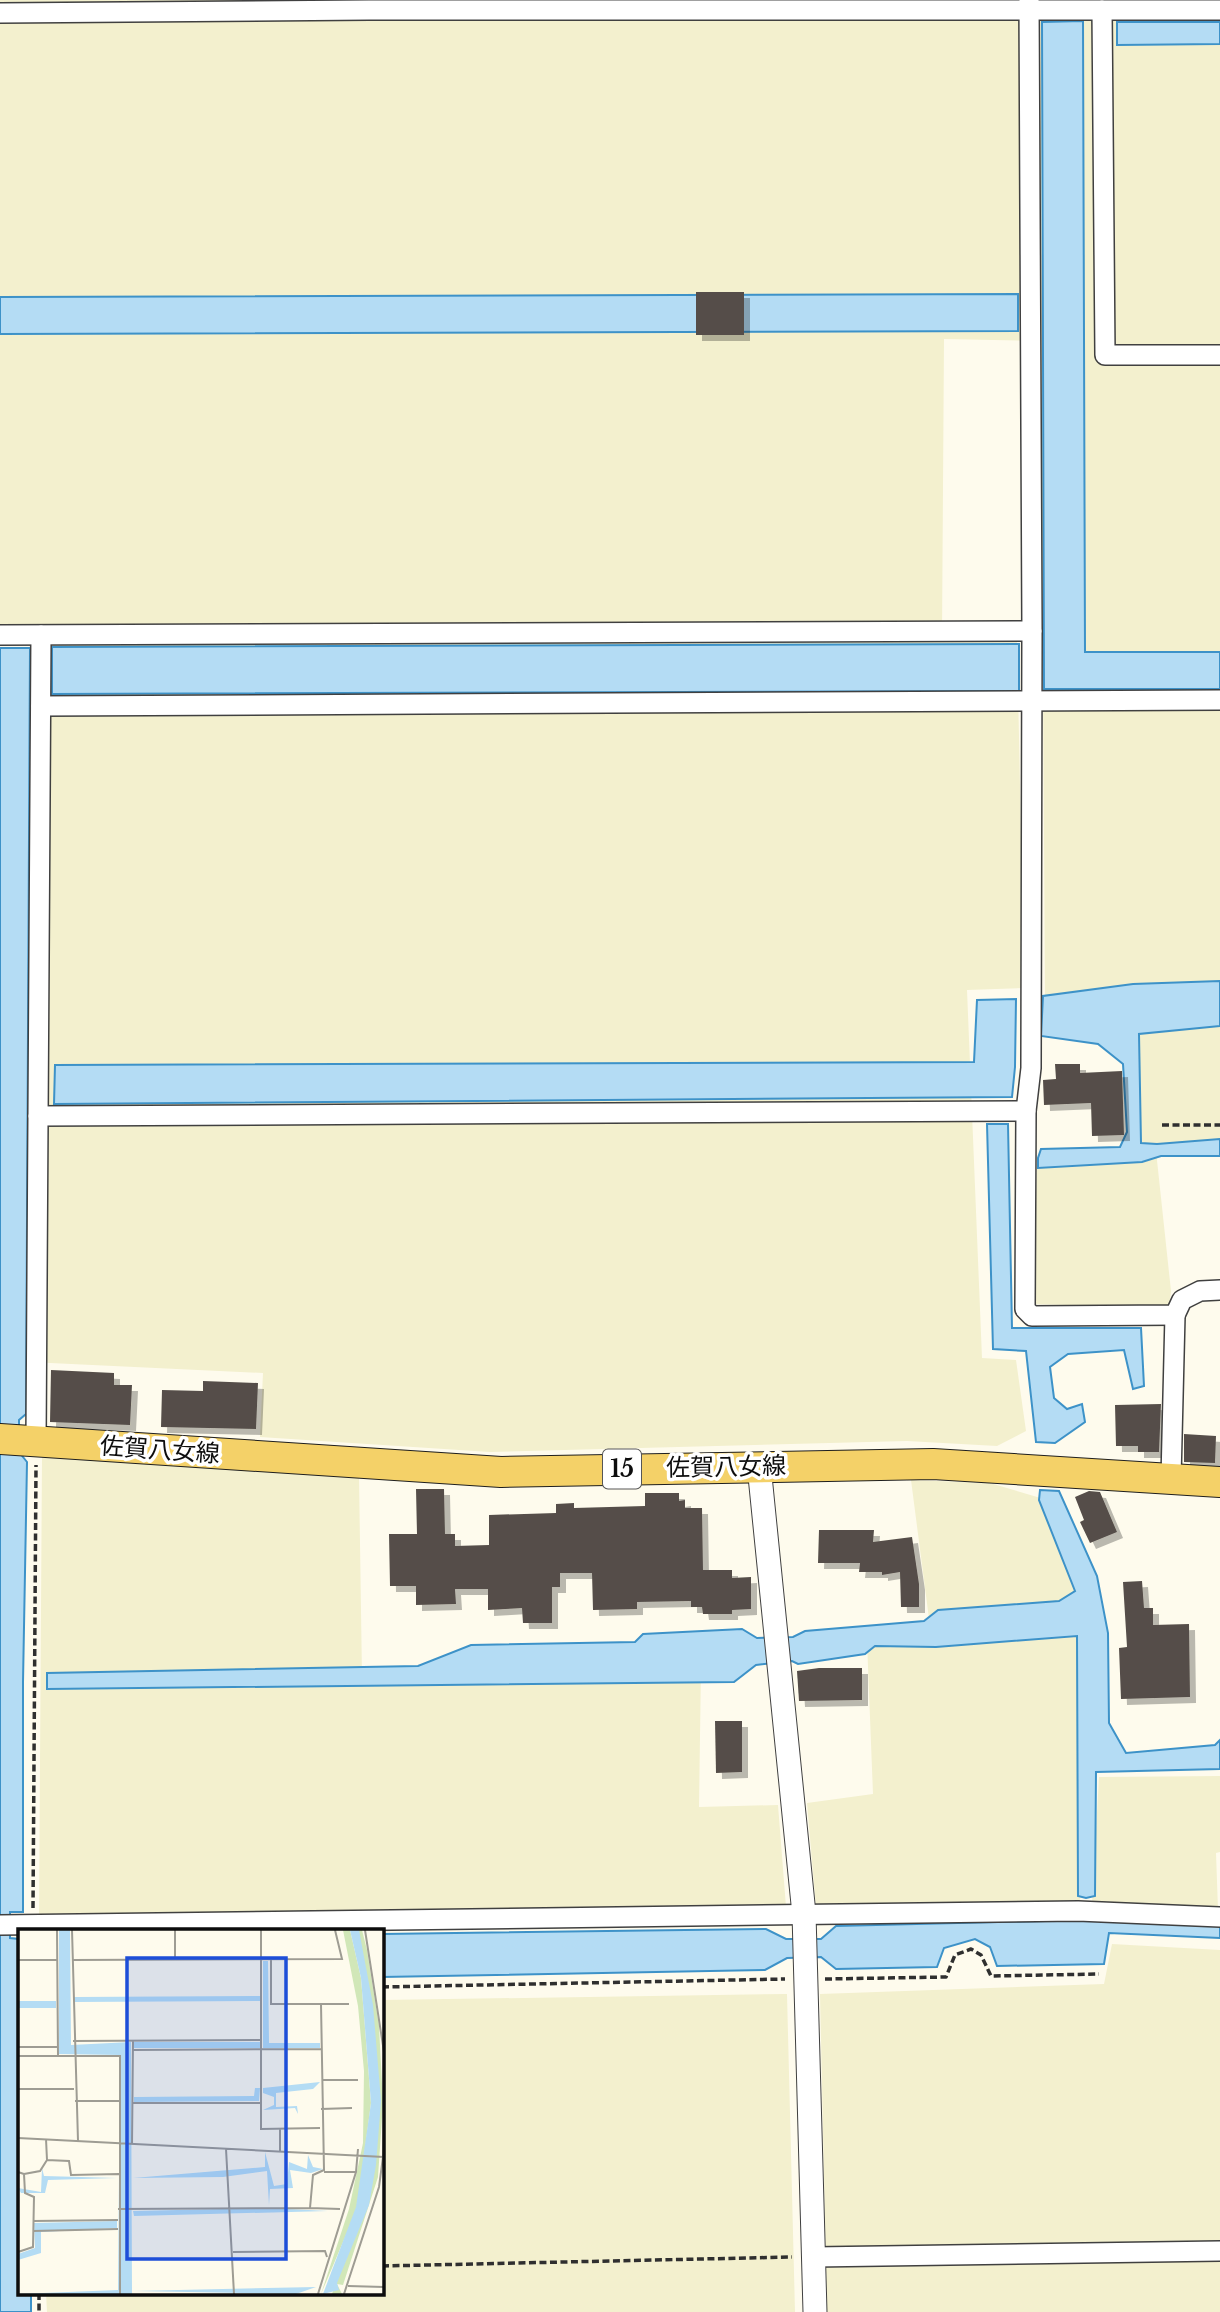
<svg xmlns="http://www.w3.org/2000/svg" width="1220" height="2312" viewBox="0 0 1220 2312" font-family="'Libre Baskerville','Noto Sans JP',serif">
<style>
.farmland{fill:#f3f0ce}
.water{fill:#b4dcf4;stroke:#3d92c8;stroke-width:2}
.building{fill:#554e49;filter:url(#shadow)}
.lines{fill:none;stroke-linecap:round;stroke-linejoin:round}
.minor-casing{stroke:#404040;stroke-width:22}
.tertiary-casing{stroke:#404040;stroke-width:25}
.primary-casing{stroke:#1e1e1e;stroke-width:32}
.path{stroke:#2f2f2f;stroke-width:3.5;stroke-dasharray:7 3.5;stroke-linecap:butt}
.minor{stroke:#fff;stroke-width:19}
.tertiary{stroke:#fff;stroke-width:23}
.primary{stroke:#f4d168;stroke-width:30}
.labels{text-anchor:middle;stroke-width:7;stroke-linejoin:round;paint-order:stroke}
.shield{fill:#fff;stroke:#565656;stroke-width:2}
.shield-label{font-size:23px;font-weight:bold;fill:#0d0d0d}
.street-label{font-size:24px;fill:#0d0d0d;stroke:#fff}
.inset-road{fill:none;stroke:#9e9c93;stroke-width:2}
.view{fill:#1d4ed8;fill-opacity:0.15;stroke:#1d4ed8;stroke-width:3.5}
.inset-edge{fill:none;stroke:#0d0d0d;stroke-width:3.5}
</style>
<defs>
<filter id="shadow"><feDropShadow dx="6" dy="6" stdDeviation="0" flood-color="#0004"/></filter>
</defs>
<rect width="100%" height="100%" fill="#fefbed"/>
<!-- farmland -->
<g class="farmland">
<path d="M0,0H1220V992L1045,1003L1041,341L944,339L942,637H1017L1024,988L967,990L982,1358L1016,1360L1026,1431L997,1446L907,1441L490,1452L260,1437L263,1373L29,1362L35,644H0Z"/>
<path d="M1220,1013V1150L1156,1151L1171,1291L1169,1308L1033,1304L1037,1159L1134,1151L1127,1020Z"/>
<path d="M42,1456L359,1476L362,1677L701,1667L699,1807L778,1805L786,1907L39,1919Z"/>
<path d="M911,1480L990,1483L1054,1502L1080,1580L1085,1763L1080,1903L816,1907L807,1803L873,1794L867,1641L931,1634Z"/>
<path d="M1220,1776V1852L1216,1853L1218,1910L1092,1904L1099,1777Z"/>
<path d="M1112,1944L1220,1950V2312H827L820,1994L1104,1984Z"/>
<path d="M787,1994L795,2312H47L46,2293H382V2000Z"/>
</g>
<!-- water -->
<g class="water">
<path d="M1083,21L1085,652H1220V689H1044L1042,22Z"/>
<path d="M1117,22H1220V44L1117,45Z"/>
<path d="M1018,294V331L0,334V297Z"/>
<path d="M1019,644V691L52,694V647Z"/>
<path d="M0,648H30L26,1414L19,1420V1452L27,1462L23,1682V1912H10V1938L19,1939V2293H31V2312H0Z"/>
<path d="M1220,981V1026L1139,1034L1141,1143L1157,1144L1220,1139V1156H1161L1142,1162L1038,1168V1158L1041,1149L1120,1147L1127,1132L1123,1064L1098,1044L1041,1036L1043,996L1133,984Z"/>
<path d="M1016,999L1015,1067L1012,1097L54,1104L55,1065L974,1062L977,1000Z"/>
<path d="M987,1124H1008L1012,1328H1141L1144,1386L1133,1389L1124,1350L1068,1354L1050,1367L1054,1398L1067,1409L1082,1404L1085,1422L1055,1443L1036,1442L1026,1351L993,1349Z"/>
<path d="M1040,1490L1059,1491L1097,1576L1108,1633L1109,1723L1126,1753L1215,1745L1220,1740V1769L1096,1772L1095,1896L1086,1898L1078,1896L1077,1636L936,1647L875,1646L865,1654L798,1664L792,1661L756,1665L734,1682L47,1689V1673L418,1666L471,1645L635,1642L643,1634L742,1629L757,1638L793,1637L805,1631L924,1621L938,1610L1059,1601L1075,1591L1039,1500Z"/>
<path d="M1085,1920L1220,1925V1938L1109,1933L1104,1964L997,1966L990,1947L975,1939L944,1948L937,1967L836,1969L821,1957L787,1958L765,1970L382,1977V1934L766,1929L786,1939H821L836,1926Z"/>
</g>
<!-- building -->
<g class="building">
<rect x="696" y="292" width="48" height="43"/>
<path d="M1055,1064H1080V1073L1122,1071L1124,1135L1092,1136L1091,1103L1044,1105L1043,1080L1056,1079Z"/>
<path d="M51,1370L114,1373V1385H132L130,1425L50,1422Z"/>
<path d="M203,1381L258,1383L256,1429L161,1427L162,1390L203,1391Z"/>
<path d="M1161,1404L1159,1452H1138V1446H1116L1115,1405Z"/>
<path d="M1184,1434L1216,1436L1215,1463L1184,1462Z"/>
<path d="M416,1489H444L445,1534H455V1546L489,1545V1515L556,1513V1504L574,1503V1508L645,1506V1493H679V1501L685,1500V1508H702L703,1570H732V1578L751,1577V1609L732,1610V1614H703L702,1607H691V1601L637,1602V1609L593,1610L592,1573H560V1587H552V1623H523L522,1608L488,1610V1589H455L456,1604L416,1605V1586H390L389,1534H417Z"/>
<path d="M1089,1491L1100,1492L1117,1532L1090,1543L1080,1522L1084,1520L1075,1497Z"/>
<path d="M819,1530H874L873,1542L912,1537L919,1584V1607H901L900,1572L882,1575V1572H859L860,1563H818Z"/>
<path d="M1142,1581L1144,1608H1153V1625L1189,1624L1190,1697L1121,1699L1119,1648L1127,1647L1123,1582Z"/>
<path d="M819,1668H862V1700L799,1701L797,1671Z"/>
<path d="M715,1721H742V1772L716,1773Z"/>
</g>
<g class="lines">
<!-- minor casing -->
<g class="minor-casing">
<g id="minor">
<path d="M1029,0L1032,631L1031,1068L1026,1111L1025,1309L1032,1316L1175,1315L1182,1300L1200,1291L1220,1290"/>
<path d="M1102,10L1105,355H1220"/>
<path d="M0,13L369,10H1220"/>
<path d="M0,635L1032,631"/>
<path d="M41,706L1220,700"/>
<path d="M38,1116L1026,1111"/>
<path d="M36,1441L41,635"/>
<path d="M1171,1478L1175,1315"/>
<path d="M0,1925L1078,1911L1220,1917"/>
<path d="M814,2257L1220,2251"/>
</g>
</g>
<!-- tertiary casing -->
<g class="tertiary-casing">
<path id="tertiary" d="M759,1466L804,1914L815,2312"/>
</g>
<!-- primary casing -->
<g class="primary-casing">
<path id="primary" d="M0,1439L501,1472L933,1464L1220,1482"/>
</g>
<!-- path -->
<g class="path">
<path d="M1162,1125H1220"/>
<path d="M33,1908L36,1465"/>
<path d="M825,1979L946,1977L955,1955L971,1949L981,1955L991,1976L1099,1974"/>
<path d="M382,1987L785,1979"/>
<path d="M382,2266L792,2257"/>
<path d="M39,2293V2312"/>
</g>
<!-- minor -->
<use href="#minor" class="minor"/>
<!-- tertiary -->
<use href="#tertiary" class="tertiary"/>
<!-- primary -->
<use href="#primary" class="primary"/>
</g>
<g class="labels">
<!-- shield labels -->
<rect class="shield" x="603" y="1449.5" width="38" height="39" rx="5"/>
<g class="shield-label">
<text x="622" y="1477">15</text>
</g>
<!-- street labels -->
<g class="street-label">
<text transform="translate(160 1450) rotate(4)" y="8">佐賀八女線</text>
<text transform="translate(726 1467) rotate(-1)" y="8">佐賀八女線</text>
</g>
</g>
<!-- overview -->
<g transform="translate(18 1929)">
<rect width="366" height="366" fill="#fefbed"/>
<path d="M325,1H332L343,49L353,174L339,280L303,365L331,280L345,214L346,142L340,77ZM339,1H344L349,21L361,97L365,174L360,248L325,356L319,355L324,365H314L349,267L360,172Z" fill="#d1e7b8"/>
<path d="M41,1H52L53,116L113,113L114,365H0L100,361L102,126L41,125ZM332,1H341L355,76L363,172L358,236L351,276L319,354L321,361L305,365L338,278L353,174L343,49ZM245,32H250L251,114H302V119H245ZM242,67V72L56,73V68ZM0,72H38V79H0ZM116,113H242V119H116ZM302,153L295,160L258,164V178L279,177L280,185L277,179L245,181L256,176V168L245,164V159ZM237,159H242L241,172L116,173V168L236,167ZM247,223L256,257L269,255L271,233L289,240L290,226L295,238L305,240L293,244L272,241L275,259L252,260L251,276L249,242L205,248L115,249L247,238ZM24,239L26,247L99,249L30,251L27,264H3L0,259L23,263ZM251,279L310,282L116,287L115,282ZM99,292V299L23,303V324L0,331V325L17,319L16,294ZM298,358L278,365L116,362Z" fill="#b4dcf4"/>
<path class="inset-road" d="M39,1L40,127M54,1L60,212M243,1V200L302,199M347,1L366,123M157,30V1M253,30V75H331M0,31H39M54,31L324,30L317,1M55,112L244,111M0,118H40M115,121L304,120M0,127H102V365M304,151H340M0,160H56M57,172H101M114,174H243M303,180L334,179M0,209L366,228M28,210L29,231M114,216L115,112M208,220L216,365M262,222V200M365,229L366,191M0,243L6,245L7,264L16,268L15,318L0,323M306,243H338M6,245L22,242L29,231L51,232L53,246L101,245M292,279L322,280M100,280L292,279L295,246L306,241L303,75M15,292L100,291M15,302L100,300M215,323L307,322L309,328M330,357L366,358M300,365L338,243L340,220M326,365L361,258L365,228"/>
<path class="view" d="M109,29H268V330H109Z"/>
<rect width="366" height="366" class="inset-edge"/>
</g>
</svg>
